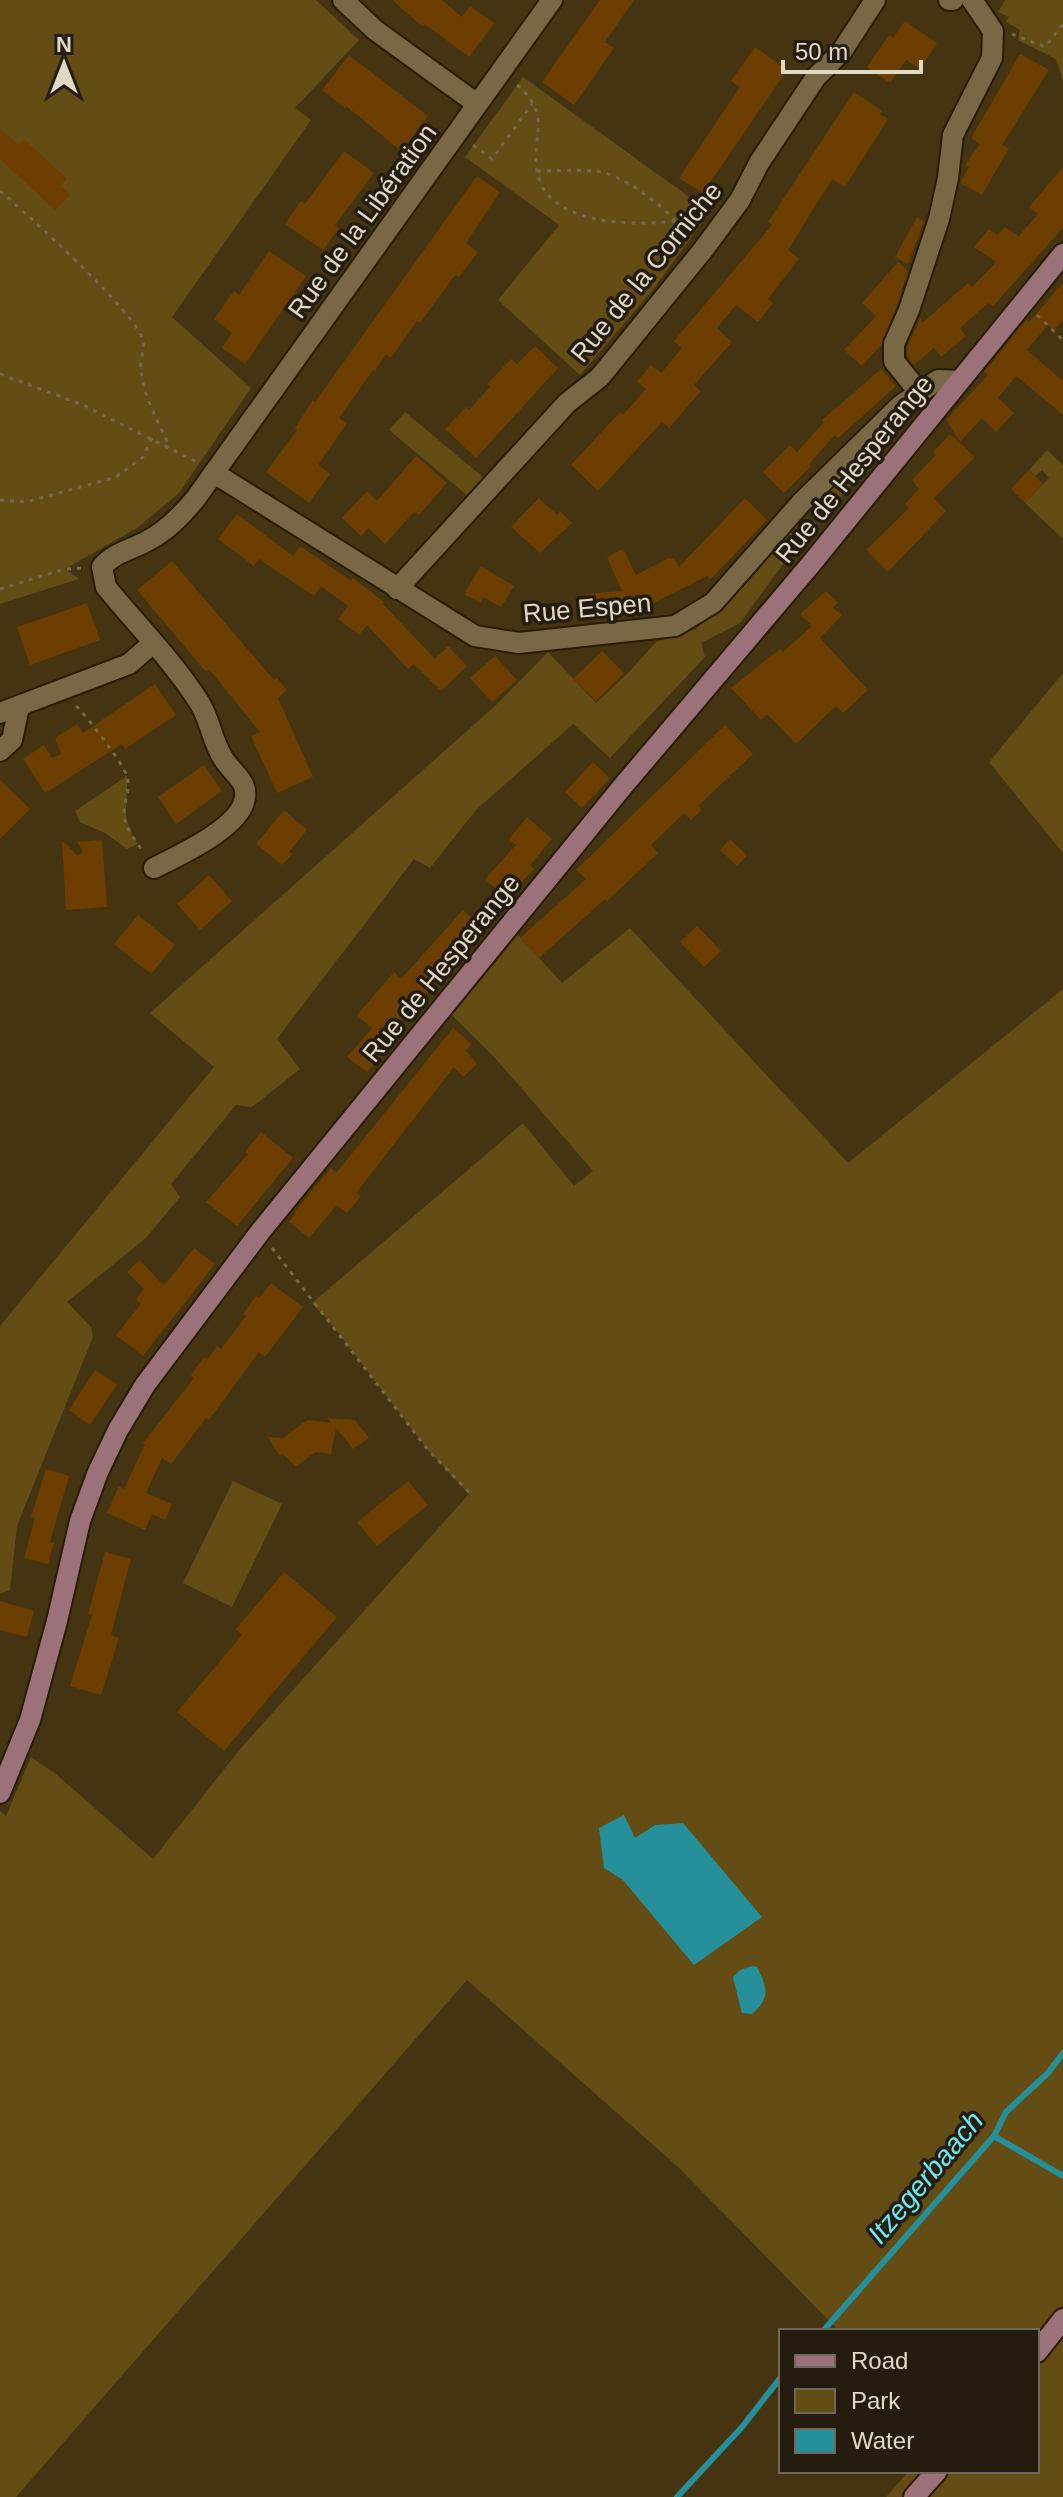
<svg xmlns="http://www.w3.org/2000/svg" width="1063" height="2497" viewBox="0 0 1063 2497" font-family="Helvetica,sans-serif">
<style>
.green{fill:#644c15}
.water{fill:#26909a}
.lines{fill:none;stroke-linecap:round;stroke-linejoin:round}
.stream{stroke:#26909a;stroke-width:6}
.building{fill:#6c3e00}
.street-casing{stroke:#281c03;stroke-width:24}
.secondary-casing{stroke:#281c03;stroke-width:24}
.path{stroke:#76684b;stroke-width:3;stroke-dasharray:4 6;stroke-linecap:butt}
.street{stroke:#796845;stroke-width:20}
.secondary{stroke:#9b7279;stroke-width:20}
.labels{text-anchor:middle;stroke-width:7;stroke-linejoin:round;paint-order:stroke}
.street-label{font-size:26px;fill:#e1d8c5;stroke:#241d0f}
.water-label{font-size:28px;font-style:italic;fill:#66ebf8;stroke:#241d0f}
</style>
<rect width="100%" height="100%" fill="#443412"/>
<!-- green -->
<g class="green">
<path d="M0,0H316L359,40L295,108L311,120L172,317L251,388L179,493L137,528L65,569L79,579L0,604Z"/>
<path d="M1005,0H1063V81L1056,59L1018,40L1020,30L1006,22L1009,17L998,12Z"/>
<path d="M523,77L710,212L651,292L580,375L498,300L559,225L465,157Z"/>
<path d="M922,395L929,397L910,413L832,507L826,505L817,513L811,508L844,477L838,472Z"/>
<path d="M405,412L484,478L468,496L389,430Z"/>
<path d="M1047,450L1063,465V539L1025,503L1049,478L1042,470L1035,476L1029,470Z"/>
<path d="M793,523L809,529L740,623L701,643L705,657L610,758L573,724L476,810L430,868L414,859L277,1039L300,1069L252,1107L236,1105L171,1184L180,1197L146,1238L67,1302L91,1327L93,1337L17,1526L10,1590L0,1594V1326L214,1067L150,1013L496,705L548,652L596,703L629,672L656,642L696,629Z"/>
<path d="M1063,673V853L989,762Z"/>
<path d="M127,776C128,808 120,815 138,844L127,849L105,833L80,822L75,811Z"/>
<path d="M630,928L848,1163L1063,989V2497H886L909,2471H1037V2331H839L678,2167L467,1980L16,2497H0V1811L6,1816L31,1757L57,1775L153,1859L241,1748L469,1494L428,1450L333,1326L312,1303L523,1123L574,1186L593,1171L496,1059L452,1015L518,935L562,983Z"/>
<path d="M233,1481L282,1504L232,1607L183,1583Z"/>
</g>
<!-- water -->
<g class="water">
<path d="M624,1815L635,1838L655,1825L683,1823L762,1917L694,1965L623,1880L604,1868L599,1828Z"/>
<path d="M752,1966L757,1967C767,1987 771,1998 752,2014L742,2013L733,1977L740,1970Z"/>
</g>
<g class="lines">
<!-- stream -->
<g class="stream">
<path d="M994,2136L1063,2176"/>
<path d="M823,2331L994,2136L1006,2112L1048,2073L1063,2053"/>
<path d="M677,2497L742,2427L781,2377"/>
</g>
</g>
<!-- building -->
<g class="building">
<path d="M392,0H442L462,17L470,6L494,23L469,57L425,24L423,27Z"/>
<path d="M600,0H634L605,42L614,48L574,105L542,82Z"/>
<path d="M905,21L937,43L920,69L906,60L890,83L867,67L889,35L893,38Z"/>
<path d="M755,47L787,70L703,193L679,178L740,87L731,81Z"/>
<path d="M1020,54L1049,70L1002,145L1009,148L982,195L960,183L969,167L965,165L980,144L971,138Z"/>
<path d="M349,55L428,116L401,151L346,106L345,108L322,90Z"/>
<path d="M854,92L882,111L880,114L888,119L845,187L832,179L788,250L799,259L768,299L773,303L758,322L736,305L717,328L732,342L694,385L701,391L669,428L662,422L598,491L571,465L620,412L623,415L646,389L637,381L651,365L661,373L682,348L674,341L772,225L768,222Z"/>
<path d="M0,128L18,145L24,139L67,179L60,186L70,195L55,210L0,159Z"/>
<path d="M344,151L374,173L335,225L339,228L323,250L285,224L301,201L305,204Z"/>
<path d="M1063,167V228L993,306L988,303L960,328L966,336L941,357L934,348L914,365L907,356V347L920,318L923,322L968,283L972,287L996,262L974,247L989,229L997,235L1005,227L1019,236L1038,214L1029,207Z"/>
<path d="M477,176L500,192L466,243L478,252L459,277L455,275L420,323L417,321L391,358L386,354L375,371L373,370L339,418L347,423L318,465L330,474L309,503L266,472L297,430L295,428L313,400L315,402Z"/>
<path d="M917,217L924,222L908,264L895,257Z"/>
<path d="M269,251L306,276L245,364L222,348L232,333L214,319L234,291L239,295Z"/>
<path d="M898,262L908,271L897,305L881,345L862,366L844,350L876,316L862,303Z"/>
<path d="M1063,283V320L1054,330L1048,325L1027,350L1063,381V415L1016,376L998,398L1014,413L996,432L982,418L960,442L946,420L988,375L984,372L1026,320L1029,322Z"/>
<path d="M535,346L558,368L476,458L445,429L466,407L469,410L490,387L487,384L511,359L517,364Z"/>
<path d="M881,369L896,386L838,438L835,435L809,464L811,466L784,493L763,472L790,445L797,452L824,422L822,420Z"/>
<path d="M950,434L975,457L934,498L946,511L888,572L866,550L909,508L905,504L919,489L912,480L936,455L933,452Z"/>
<path d="M416,456L447,483L419,515L414,512L385,544L368,528L361,536L342,518L367,491L377,501Z"/>
<path d="M1029,470L1043,484L1025,503L1011,489Z"/>
<path d="M539,498L557,515L560,511L572,523L540,553L511,527Z"/>
<path d="M745,498L767,520L711,579L707,576L653,603L650,597L622,611V617L588,620L585,594L622,591L607,557L623,549L636,575L669,558H674L679,567Z"/>
<path d="M237,514L293,556L300,546L351,581L353,578L384,602L383,604L435,659L448,646L467,666L441,691L414,664L408,669L367,625L359,635L338,619L348,606L321,586L314,596L259,559L254,566L218,539Z"/>
<path d="M172,561L274,680L277,678L287,690L278,698L313,777L277,793L251,736L260,732L209,669L206,672L137,590Z"/>
<path d="M481,566L514,586L501,607L483,597L480,603L464,594Z"/>
<path d="M826,591L838,602L833,608L842,615L820,638L868,690L843,713L836,706L796,744L767,714L761,720L731,688L780,649L783,652L812,626L800,614Z"/>
<path d="M87,603L100,640L30,665L17,627Z"/>
<path d="M602,651L624,673L596,701L573,679Z"/>
<path d="M495,656L517,680L492,702L470,678Z"/>
<path d="M155,684L176,715L125,749L122,744L45,793L23,759L44,745L52,758L61,754L55,738L77,724L83,733Z"/>
<path d="M725,725L753,754L698,806L702,810L691,820L684,813L651,845L658,853L607,901L605,899L539,958L520,938L586,879L576,870Z"/>
<path d="M593,762L610,778L582,808L565,792Z"/>
<path d="M204,765L222,791L176,824L158,797Z"/>
<path d="M0,780L30,809L0,839Z"/>
<path d="M284,810L307,830L289,852L292,854L282,865L256,844Z"/>
<path d="M527,817L552,839L530,865L534,869L506,898L485,879L516,845L509,839Z"/>
<path d="M730,839L747,855L737,866L720,850Z"/>
<path d="M62,840L78,856L83,852L77,842L102,840L107,907L66,910Z"/>
<path d="M209,875L232,901L200,930L177,904Z"/>
<path d="M463,910L481,926L453,957L456,960L385,1039L392,1045L367,1072L347,1057L372,1028L357,1015L394,972L401,979Z"/>
<path d="M138,915L175,945L151,974L114,944Z"/>
<path d="M697,926L721,951L704,967L680,942Z"/>
<path d="M453,1028L472,1044L466,1050L477,1064L463,1077L454,1067L356,1193L361,1196L347,1213L337,1205L309,1238L289,1222L296,1213L295,1211L331,1168L337,1172Z"/>
<path d="M261,1132L293,1158L237,1226L206,1202L248,1154L245,1152Z"/>
<path d="M194,1248L215,1264L143,1356L116,1335L141,1304L136,1300L144,1289L127,1272L140,1260L164,1286Z"/>
<path d="M271,1283L303,1307L265,1357L259,1352L209,1420L206,1418L171,1464L162,1458L146,1493L172,1504L165,1520L152,1514L145,1530L107,1513L119,1486L124,1489L145,1444L143,1443L194,1378L191,1375L204,1357L207,1360L217,1346L221,1349L246,1316L243,1314L250,1304L256,1296L259,1298Z"/>
<path d="M95,1370L117,1384L90,1425L69,1410Z"/>
<path d="M327,1418L355,1420L369,1438L353,1449L336,1428L331,1454L315,1452L296,1467L283,1454L279,1455L268,1437L283,1438L307,1420L332,1423Z"/>
<path d="M46,1469L69,1476L50,1542L54,1543L48,1564L24,1558L35,1518L31,1517Z"/>
<path d="M408,1481L428,1505L377,1546L357,1522Z"/>
<path d="M105,1552L131,1559L111,1635L119,1638L101,1695L70,1686L92,1615L88,1614Z"/>
<path d="M284,1572L337,1617L224,1751L177,1712L242,1635L236,1629Z"/>
<path d="M0,1601L34,1611L27,1637L0,1630Z"/>
</g>
<g class="lines">
<!-- street casing -->
<g class="street-casing">
<g id="street">
<path d="M343,0L375,30L477,104"/>
<path d="M949,0H953"/>
<path d="M918,391L894,361V344L909,310L939,219L948,178L953,135L992,58L993,31L972,0"/>
<path d="M214,473L475,636L519,643L675,626L713,603L801,503L901,405L938,380L959,381"/>
<path d="M397,589L567,403L600,377L703,250L740,200L759,163L816,77L842,51L875,0"/>
<path d="M0,713L129,664L153,643"/>
<path d="M0,751L12,740L19,707"/>
<path d="M154,868C178,856 232,831 243,805C252,782 233,775 223,758C212,741 210,719 199,702C173,661 137,625 106,587L102,567C113,553 131,550 147,541C167,531 182,515 196,498L552,0"/>
</g>
</g>
<!-- secondary casing -->
<g class="secondary-casing">
<g id="secondary">
<path d="M0,1793L30,1720L57,1621L80,1521L98,1472L118,1430L145,1385L260,1232L623,786L811,564L1063,254"/>
<path d="M1037,2352L1063,2319"/>
<path d="M914,2497L937,2471"/>
</g>
</g>
<!-- path -->
<g class="path">
<path d="M1012,34L1045,47L1063,24"/>
<path d="M517,85C553,115 531,136 537,171C546,226 634,226 676,221L690,236"/>
<path d="M473,145L492,159L532,104"/>
<path d="M537,171C556,171 576,169 595,171C622,174 658,202 676,221"/>
<path d="M0,191C26,213 138,314 143,341C145,351 139,362 141,372C144,397 159,423 169,446"/>
<path d="M1037,315L1063,340"/>
<path d="M0,374L83,405L197,462"/>
<path d="M0,500L26,502L116,477L143,457L152,438"/>
<path d="M806,525L809,529L819,518L821,520"/>
<path d="M0,589L65,569L85,568"/>
<path d="M76,706C87,716 122,762 127,776C131,789 124,801 124,813C124,827 136,841 143,852"/>
<path d="M272,1248L428,1450L470,1493"/>
</g>
<!-- street -->
<use href="#street" class="street"/>
<!-- secondary -->
<use href="#secondary" class="secondary"/>
</g>
<g class="labels">
<!-- street labels -->
<g class="street-label">
<text transform="translate(362 221) rotate(-54)" y="9">Rue de la Libération</text>
<text transform="translate(646 272) rotate(-51)" y="9">Rue de la Corniche</text>
<text transform="translate(854 469) rotate(-51)" y="9">Rue de Hesperange</text>
<text transform="translate(587 608) rotate(-5)" y="9">Rue Espen</text>
<text transform="translate(441 968) rotate(-51)" y="9">Rue de Hesperange</text>
</g>
<!-- water labels -->
<g class="water-label">
<text transform="translate(925 2177) rotate(-50)" y="10">Itzegerbaach</text>
</g>
</g>
<!-- legend -->
<rect x="779" y="2329" width="260" height="144" fill="#241d0f" stroke="#706858" stroke-width="2"/>
<rect x="795" y="2355" width="40" height="12" fill="#9b7279" stroke="#706858" stroke-width="2"/>
<text x="851" y="2369" font-size="24" fill="#e1d8c5">Road</text>
<rect x="795" y="2389" width="40" height="24" fill="#644c15" stroke="#706858" stroke-width="2"/>
<text x="851" y="2409" font-size="24" fill="#e1d8c5">Park</text>
<rect x="795" y="2429" width="40" height="24" fill="#26909a" stroke="#706858" stroke-width="2"/>
<text x="851" y="2449" font-size="24" fill="#e1d8c5">Water</text>
<!-- north arrow -->
<g transform="translate(64 64)" stroke="#241d0f" stroke-width="6" paint-order="stroke">
<path d="M0-6L14 30L0 20L-14 30Z" fill="#e1d8c5"/>
<text y="-12" font-size="22" font-weight="bold" text-anchor="middle" fill="#e1d8c5">N</text>
</g>
<!-- scale -->
<path d="M783 60v12h138v-12" fill="none" stroke="#e1d8c5" stroke-width="4"/>
<text x="795" y="60" font-size="24" fill="#e1d8c5" stroke="#241d0f" stroke-width="6" paint-order="stroke">50 m</text>
</svg>
